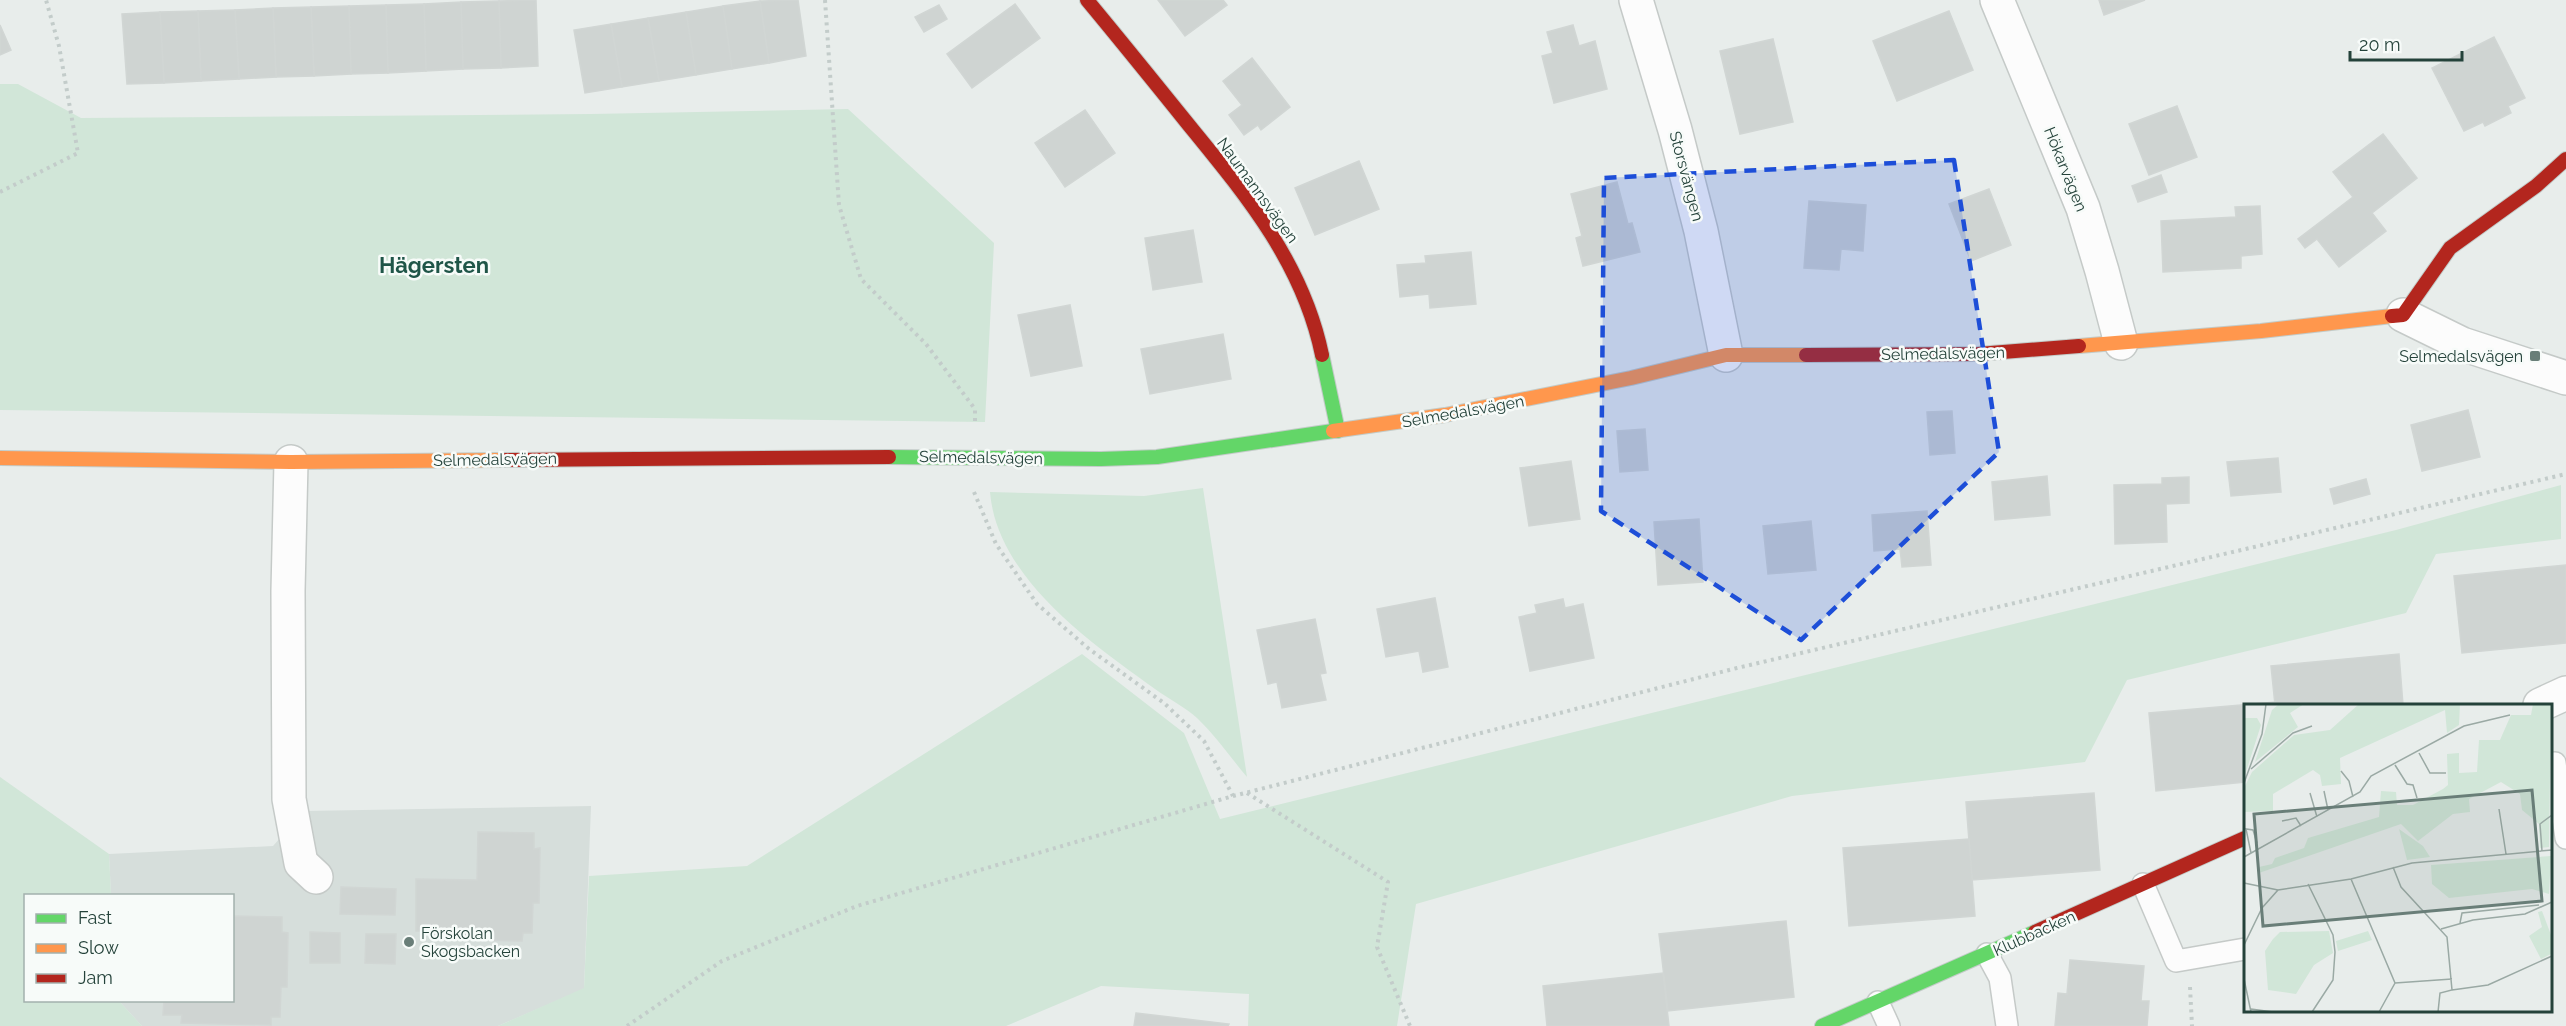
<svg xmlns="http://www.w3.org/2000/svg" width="2566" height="1026" viewBox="0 0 2566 1026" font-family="Raleway,sans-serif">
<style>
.built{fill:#d6dedb}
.green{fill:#d1e6d8}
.building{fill:#cfd4d2;stroke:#d1d6d4;stroke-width:1.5}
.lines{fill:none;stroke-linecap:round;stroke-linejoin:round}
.lane-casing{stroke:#c5cac8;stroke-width:24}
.street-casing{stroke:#c5cac8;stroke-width:36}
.fast-casing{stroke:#c3cbc8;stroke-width:16}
.slow-casing{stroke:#c3cbc8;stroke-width:16}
.jam-casing{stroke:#c3cbc8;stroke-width:16}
.path{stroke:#c3ccca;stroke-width:4;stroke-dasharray:3 4.5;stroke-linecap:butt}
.lane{stroke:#fcfcfc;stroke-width:21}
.street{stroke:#fcfcfc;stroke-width:33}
.fast{stroke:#63d668;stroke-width:14}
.slow{stroke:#ff974d;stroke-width:14}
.jam{stroke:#b3261e;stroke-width:14}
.marked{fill:#1d4ed8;fill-opacity:0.2;stroke:#1d4ed8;stroke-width:4.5;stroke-dasharray:12 8;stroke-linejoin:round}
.poi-dot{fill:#697e78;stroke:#f7fbf9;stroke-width:2}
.labels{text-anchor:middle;stroke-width:5;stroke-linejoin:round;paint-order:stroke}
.street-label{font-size:16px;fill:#24423a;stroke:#f7fbf9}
.poi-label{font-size:16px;fill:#24423a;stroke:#f7fbf9;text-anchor:end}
.district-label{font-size:22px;font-weight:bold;fill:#1f5548;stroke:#f7fbf9}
.inset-road{fill:none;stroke:#9aa9a4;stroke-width:1.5}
.view{fill:#697e78;fill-opacity:0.15;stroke:#697e78;stroke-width:3}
.inset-edge{fill:none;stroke:#24423a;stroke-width:3}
</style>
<rect width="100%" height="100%" fill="#e8edeb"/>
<!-- built -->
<path class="built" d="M591,806L584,989L498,1026H142L119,1001L232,1000V896L111,895L109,854L273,846L304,811Z"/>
<!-- green -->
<g class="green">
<path d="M0,84H18L81,118L591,114L848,109L994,243L985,422L0,410Z"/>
<path d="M2561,485V539L2436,554L2406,613L2127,680L2085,762L1792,796L1416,904L1397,1026H1248L1249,994L1101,986L1006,1026H498L584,988L589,876L747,866L1082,654L1184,733L1220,819L2396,530Z"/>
<path d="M1203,488L1247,777C1231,758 1215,735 1197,718C1185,707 1169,699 1155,689C1091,643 997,578 990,492L1144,496Z"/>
<path d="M0,777L109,854L111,895L26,896V1000L119,1001L142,1026H0Z"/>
</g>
<!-- building -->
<g class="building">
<path d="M536,0L538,66L501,68L499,1Z"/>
<path d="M798,0L806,56L769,63L760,1Z"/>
<path d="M1158,0H1223L1227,5L1185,36Z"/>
<path d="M2099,0H2145L2104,15Z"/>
<path d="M499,1L501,68L463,69L461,2Z"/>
<path d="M760,1L769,63L732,69L723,6Z"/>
<path d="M461,2L463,69L426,71L424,4Z"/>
<path d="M424,4L426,71L388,73L386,5Z"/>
<path d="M1015,4L1040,38L972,88L947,54Z"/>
<path d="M386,5L388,73L351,74L349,6Z"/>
<path d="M939,5L947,19L924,32L915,17Z"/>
<path d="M349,6L351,74L314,76L311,7Z"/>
<path d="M723,6L732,69L696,75L686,12Z"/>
<path d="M311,7L314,76L276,77L273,8Z"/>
<path d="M273,8L276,77L239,79L235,10Z"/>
<path d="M235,10L239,79L201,81L198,11Z"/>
<path d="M198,11L201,81L164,83L160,12Z"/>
<path d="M1949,11L1973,70L1897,101L1873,41Z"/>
<path d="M160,12L164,83L127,84L122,14Z"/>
<path d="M686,12L696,75L659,81L648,18Z"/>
<path d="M648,18L659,81L622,87L611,24Z"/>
<path d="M611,24L622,87L585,93L574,30Z"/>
<path d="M0,25L11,50L0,55Z"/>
<path d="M1573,25L1579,46L1595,41L1607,89L1554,103L1542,56L1553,53L1547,32Z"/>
<path d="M2494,37L2525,98L2508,106L2511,113L2485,126L2483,122L2464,131L2432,68Z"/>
<path d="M1773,39L1793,122L1740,134L1720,51Z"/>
<path d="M1252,58L1290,107L1261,130L1258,125L1244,135L1229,115L1242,105L1223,81Z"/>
<path d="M2177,106L2197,157L2149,175L2129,124Z"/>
<path d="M1085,110L1115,153L1065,187L1035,143Z"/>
<path d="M2383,134L2417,178L2372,213L2386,231L2339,267L2317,239L2305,248L2298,239L2353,197L2333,172Z"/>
<path d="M1359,161L1379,209L1315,235L1295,188Z"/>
<path d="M2161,175L2167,192L2138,202L2132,186Z"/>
<path d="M1617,182L1628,224L1632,223L1640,252L1583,266L1576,238L1582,236L1571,194Z"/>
<path d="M1989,189L2011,245L1971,261L1949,204Z"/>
<path d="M1809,201L1866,205L1863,251L1841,249L1839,270L1804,268Z"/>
<path d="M2260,206L2262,254L2241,256V268L2163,272L2161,221L2236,217L2235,207Z"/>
<path d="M1193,230L1202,282L1153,290L1145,238Z"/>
<path d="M1471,252L1476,304L1430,308L1429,294L1400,297L1397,265L1426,263L1425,256Z"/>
<path d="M1070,305L1082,366L1031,376L1018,315Z"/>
<path d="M1223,334L1231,379L1150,394L1141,349Z"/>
<path d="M2468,410L2480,457L2422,471L2411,425Z"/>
<path d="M1952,411L1955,453L1930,455L1927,412Z"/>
<path d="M1645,429L1648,470L1620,472L1617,431Z"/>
<path d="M2278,458L2281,492L2231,496L2227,462Z"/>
<path d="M1571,461L1580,519L1529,526L1520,468Z"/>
<path d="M2047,476L2050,515L1995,520L1992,482Z"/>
<path d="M2189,477V503L2166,504L2167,542L2115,544L2114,485L2162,484V478Z"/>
<path d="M2366,479L2370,494L2334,504L2330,489Z"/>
<path d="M1927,511L1931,565L1902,567L1900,549L1874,551L1872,515Z"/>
<path d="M1699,519L1703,582L1658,585L1654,522Z"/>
<path d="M1811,521L1816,570L1768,574L1763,526Z"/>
<path d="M2566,565V643L2462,653L2454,576Z"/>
<path d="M1435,598L1448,667L1423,672L1419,651L1386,657L1377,609Z"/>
<path d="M1563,599L1565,608L1583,604L1594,658L1530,671L1519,617L1537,613L1535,605Z"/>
<path d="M1315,619L1326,673L1320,674L1326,700L1282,708L1277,682L1268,684L1257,630Z"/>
<path d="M2399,654L2403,705H2275L2271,666Z"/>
<path d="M2275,702V705H2245V782L2156,791L2149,713Z"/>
<path d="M2094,793L2100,870L1972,880L1966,802Z"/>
<path d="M478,832L534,833V849L540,848L539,903H533L532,933H523L522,941L433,939V931H416V879L477,880Z"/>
<path d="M1969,839L1975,916L1849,926L1843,848Z"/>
<path d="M341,887L396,889L395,915L340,914Z"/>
<path d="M232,916L282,917V932L288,933L287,987H281L280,1017H271V1025L181,1023L182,1015H163L164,1000H232Z"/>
<path d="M1786,921L1794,997L1668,1011L1659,934Z"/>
<path d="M310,932L340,933V963H310Z"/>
<path d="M366,934H396L395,964L365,963Z"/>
<path d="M2070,960L2144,966L2141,1001H2149L2147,1026H2055L2058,993L2067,994Z"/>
<path d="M1663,973L1669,1026H1547L1543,986Z"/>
<path d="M1136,1013L1229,1024L1228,1026H1134Z"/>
</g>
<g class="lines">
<!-- lane casing -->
<g class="lane-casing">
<g id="lane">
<path d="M2555,763L2566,838"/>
<path d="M2143,884L2176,961L2245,949"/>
<path d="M1987,954L2000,978L2007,1026"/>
<path d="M1878,1002L1889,1026"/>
</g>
</g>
<!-- street casing -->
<g class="street-casing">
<g id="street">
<path d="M1636,0L1675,130L1701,231L1726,355"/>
<path d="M1997,0L2083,208L2102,271L2121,343"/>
<path d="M2403,315L2462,344L2566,378"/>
<path d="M291,462L288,591L289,799L301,863L316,877"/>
<path d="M2540,705L2566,693"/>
</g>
</g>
<!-- fast casing -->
<g class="fast-casing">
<g id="fast">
<path d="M1322,355L1338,431"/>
<path d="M889,457L1101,459L1157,457L1333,431"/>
<path d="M1822,1026L2035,932"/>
</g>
</g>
<!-- slow casing -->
<g class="slow-casing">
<g id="slow">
<path d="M2079,346L2261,331L2392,316"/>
<path d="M1333,431L1445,415L1631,378L1726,355H1806"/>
<path d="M0,458L291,462L503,460"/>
</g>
</g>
<!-- jam casing -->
<g class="jam-casing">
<g id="jam">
<path d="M1087,0C1121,41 1155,83 1188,124C1246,195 1303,263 1322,355"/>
<path d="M2392,316L2403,315L2450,248L2536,186L2566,159"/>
<path d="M1806,355L1978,354L2079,346"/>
<path d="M503,460L889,457"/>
<path d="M2035,932L2245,838"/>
</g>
</g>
<!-- path -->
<g class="path">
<path d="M825,0L839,205L861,279L926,344L975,409V422"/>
<path d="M0,192L78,153L59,46L46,0"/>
<path d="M974,492L996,544L1037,604L1089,649L1164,703L1204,741L1233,796"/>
<path d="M1247,793L1388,882L1377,947L1410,1026"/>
<path d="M2190,987L2192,1026"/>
<path d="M627,1026L722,961L857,906L1233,796L1737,668L2566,474"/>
</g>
<!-- lane -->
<use href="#lane" class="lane"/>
<!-- street -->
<use href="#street" class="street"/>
<!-- fast -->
<use href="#fast" class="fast"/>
<!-- slow -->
<use href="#slow" class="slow"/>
<!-- jam -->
<use href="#jam" class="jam"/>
</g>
<!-- marked area -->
<path class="marked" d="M1954,160L1999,452L1801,640L1601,511L1604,178Z"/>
<!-- markers -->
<g class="poi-dot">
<rect x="2529" y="350" width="12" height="12" rx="3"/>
<circle cx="409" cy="942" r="6"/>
</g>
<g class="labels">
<!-- street labels -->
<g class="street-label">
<text transform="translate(2066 169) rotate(68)" y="6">Hökarvägen</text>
<text transform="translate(1687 176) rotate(75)" y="6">Storsvängen</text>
<text transform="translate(1258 190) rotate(54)" y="6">Naumannsvägen</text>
<text transform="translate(1943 353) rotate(-1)" y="6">Selmedalsvägen</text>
<text transform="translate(1463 411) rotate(-10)" y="6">Selmedalsvägen</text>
<text transform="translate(981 457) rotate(1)" y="6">Selmedalsvägen</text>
<text transform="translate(495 459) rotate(-1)" y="6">Selmedalsvägen</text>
<text transform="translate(2034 933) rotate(-24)" y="6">Klubbacken</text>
</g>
<!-- poi labels -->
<g class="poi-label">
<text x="2523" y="362">Selmedalsvägen</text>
<text x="421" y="939" text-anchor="start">Förskolan<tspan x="421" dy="18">Skogsbacken</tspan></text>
</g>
<!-- district labels -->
<g class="district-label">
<text x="434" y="273">Hägersten</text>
</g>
</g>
<!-- overview -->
<g transform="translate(2244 704)">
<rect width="308" height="308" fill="#e8edeb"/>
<path d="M35,0H60L46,9L54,23L11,58L28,6ZM115,0H216L215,21L203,29L201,6L96,54L97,80L78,82L76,71L69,66L29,90V107L0,108V84L8,68L50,31L86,26ZM289,0H307L305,143L296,144L295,120L278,106L276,90L257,78L225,95L226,108L209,110L174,137L157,120L15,169V163L28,160L31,154L60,144L64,134L135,113L137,87L152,88L153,101H169L199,85L204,81L203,50L215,49V69L233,68L235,36H256L267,11H287ZM0,14H13L17,21L0,74ZM155,125L179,142L186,153L163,156ZM307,152L305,190L288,185L205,194L188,180L187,161ZM298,207L307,231V250L297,255L285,232L298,223L294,208ZM85,227L89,249L70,261L52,290L24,286L21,247L29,235L36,228ZM124,227L128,236L94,247L92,237Z" fill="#d1e6d8"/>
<path class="inset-road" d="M175,49L186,69H202M151,61L163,80L169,81L173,94M7,65L49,29L68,22M97,67L105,77L109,93M0,79L18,30L22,0M80,87L84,106M66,89L73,113M255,105L262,150M38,117L52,114L57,122M298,147L296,120L308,111M7,149L2,125L9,126L13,139M0,153L116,88L127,72L220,22L266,11M149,163L157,183L203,233L208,286L196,289L194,308M107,175L151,279L135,308M0,179L34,186M64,180L89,231L91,248L89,276L68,308M216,219L218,209L295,201M197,225L229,216L281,210L308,198M0,241L18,204L34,186L107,175L168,159L308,146M0,275L7,308M151,279L208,275M208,286L244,281L308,252M7,305L29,308"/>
<path class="view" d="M288,86L298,197L19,222L10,110Z"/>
<rect width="308" height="308" class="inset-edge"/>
</g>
<!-- legend -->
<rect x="24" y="894" width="210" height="108" fill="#f7fbf9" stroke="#a3b1ad" stroke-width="1.5"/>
<rect x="36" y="914" width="30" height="9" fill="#63d668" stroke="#a3b1ad" stroke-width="1.5"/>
<text x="78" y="924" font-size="18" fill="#24423a">Fast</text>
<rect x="36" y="944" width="30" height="9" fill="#ff974d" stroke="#a3b1ad" stroke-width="1.5"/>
<text x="78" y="954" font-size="18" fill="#24423a">Slow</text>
<rect x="36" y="974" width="30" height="9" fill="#b3261e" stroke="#a3b1ad" stroke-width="1.5"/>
<text x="78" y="984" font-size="18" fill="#24423a">Jam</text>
<!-- scale -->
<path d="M2350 51v9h112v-9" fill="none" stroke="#24423a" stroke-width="3"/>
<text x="2359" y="51" font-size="18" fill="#24423a" stroke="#f7fbf9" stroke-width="4.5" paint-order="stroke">20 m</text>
</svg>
